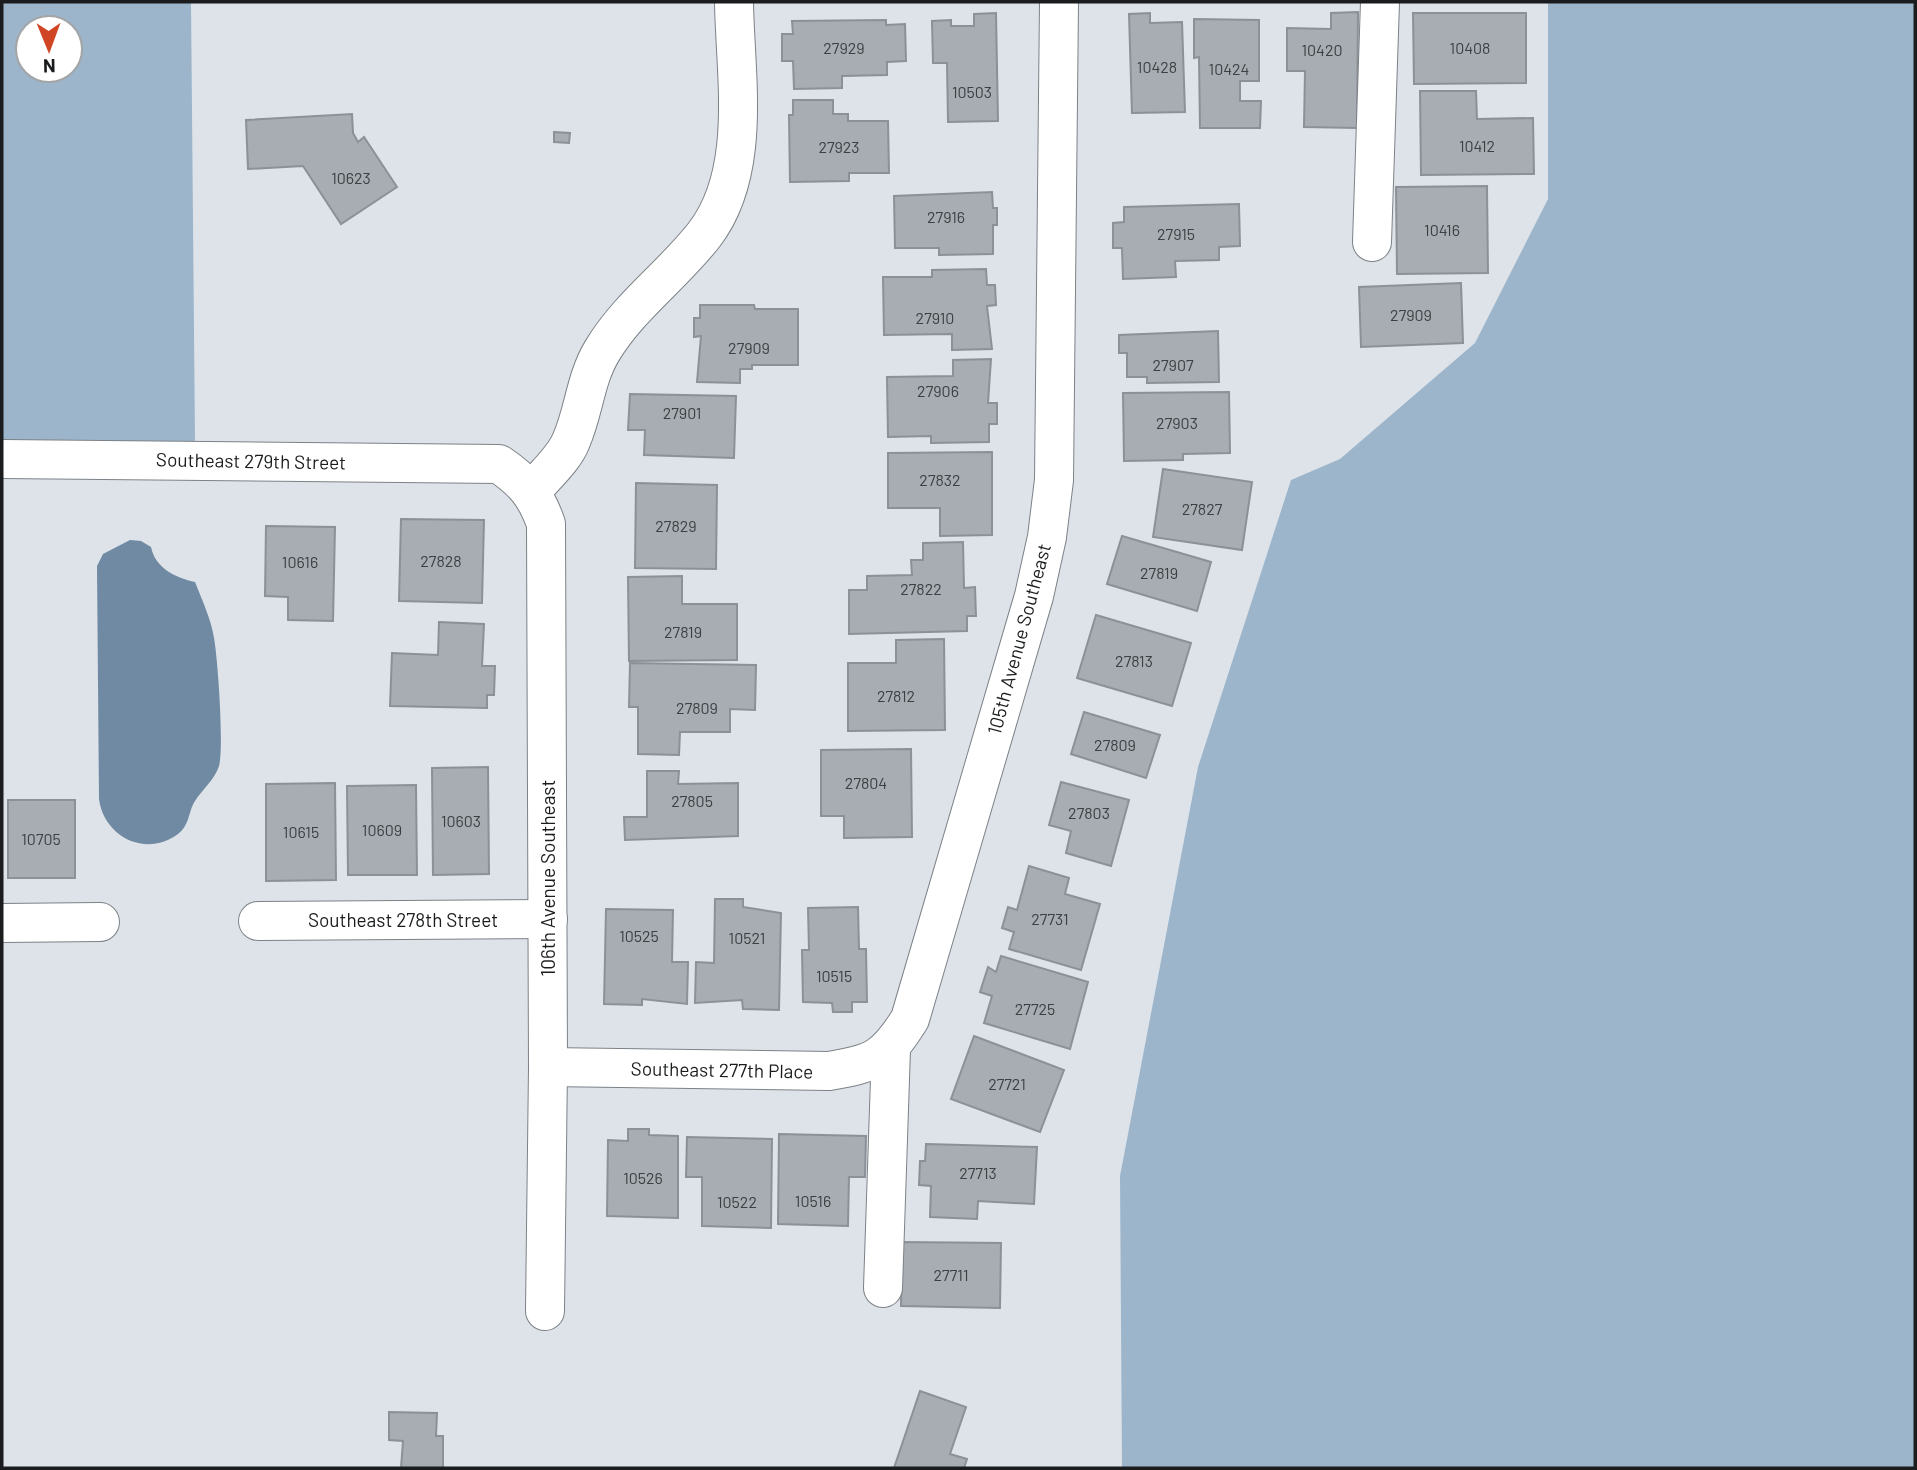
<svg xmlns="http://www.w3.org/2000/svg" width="1917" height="1470" viewBox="0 0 1917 1470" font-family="Barlow,sans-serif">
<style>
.green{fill:#9cb5cb;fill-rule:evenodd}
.water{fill:#6f8aa2}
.building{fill:#a7adb3;stroke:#8b9196;stroke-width:2}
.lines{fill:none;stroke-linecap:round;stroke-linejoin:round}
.minor-casing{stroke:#7c8287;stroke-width:40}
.minor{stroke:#fff;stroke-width:38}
.labels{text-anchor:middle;stroke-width:7;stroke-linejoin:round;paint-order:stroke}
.number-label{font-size:16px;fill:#3d4043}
.street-label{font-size:19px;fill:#1a1c1e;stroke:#fff}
</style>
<rect width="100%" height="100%" fill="#dde3e9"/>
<!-- green -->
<g class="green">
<path d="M2,2H191L195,441L2,442ZM28,28H70V70H28Z"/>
<path d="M1548,2H1915V1468H1122L1120,1176L1198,767L1291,480L1340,459L1475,343L1548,199Z"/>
</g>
<!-- water -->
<path class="water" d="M130,540L141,541L151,547C155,568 176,578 195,582C202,600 211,619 214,638C218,660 224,747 219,766C215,779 202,790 195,801C188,812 190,825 178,834C146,858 104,837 99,799L97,566L103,554Z"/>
<!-- building -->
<g class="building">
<path d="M1358,12L1357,128L1304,127L1305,71H1287V28L1331,29V13Z"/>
<path d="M996,13L998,121L948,122L947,63H933L932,21L951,20V26H974V14Z"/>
<path d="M1150,13V23L1182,22L1185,112L1132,113L1129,14Z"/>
<path d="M1413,13H1526V83L1414,84Z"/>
<path d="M1194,19L1259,20V81H1240V101H1261L1260,128H1200L1199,57L1194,58Z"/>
<path d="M886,20V25L905,24L906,61L887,62V75L842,76V88L794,89L793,61H782V34H793L792,21Z"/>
<path d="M1420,91H1476L1477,119L1533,118L1534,174L1421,175Z"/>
<path d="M793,100H833V114H848V121H888L889,173H849V181L790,182L789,115H793Z"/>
<path d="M352,114L353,133L358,142L364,137L397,187L341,224L303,166L248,169L246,120Z"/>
<path d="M554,132L570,133L569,143L554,142Z"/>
<path d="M1487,186L1488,273L1397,274L1396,187Z"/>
<path d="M992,192L993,208H997V225H993V254L939,255V248H895L894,196Z"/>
<path d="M1239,204L1240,246L1219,247V260L1175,261L1176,277L1123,279L1122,248H1113V223L1124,222V207Z"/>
<path d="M986,269L987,285H995L996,305L987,306L992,349L952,350V334L884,335L883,277H932V270Z"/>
<path d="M1461,283L1463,343L1361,347L1359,287Z"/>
<path d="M700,305H754L755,309H798V365H752V369H740V383L697,382L701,336L694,337V318H700Z"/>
<path d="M1218,331L1219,382L1147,383V377H1127V353H1119V335Z"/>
<path d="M991,359L988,403H997V424H989V442L931,443V436L888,437L887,377L953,376V360Z"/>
<path d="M1229,392L1230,453L1183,454V460L1124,461L1123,393Z"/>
<path d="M630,394L736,396L734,458L644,455L645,430H628Z"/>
<path d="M992,452V535L940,536V508H888V453Z"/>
<path d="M1163,469L1252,482L1242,550L1153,537Z"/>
<path d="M636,483L717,485L716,569L635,568Z"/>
<path d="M401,519L484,520L482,603L399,601Z"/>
<path d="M266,526L335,527L333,621L288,620V597L265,596Z"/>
<path d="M1122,536L1211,562L1197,611L1107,584Z"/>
<path d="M963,542L964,588L975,587L976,616H967V631L849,634V590H867V576L912,575L911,560H923V543Z"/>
<path d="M682,576V604H737V660L629,661L628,577Z"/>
<path d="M1096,615L1191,643L1172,706L1077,678Z"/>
<path d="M439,622L484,624L482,666H495L494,695H487V708L390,706L392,653L438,655Z"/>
<path d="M944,639L945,730L848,731V663H896V640Z"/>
<path d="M630,663L756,665L755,710L730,709V732H680L679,755L638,754V707H629Z"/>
<path d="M1084,712L1160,735L1146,778L1071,754Z"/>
<path d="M911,749L912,837L844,838V816H821V750Z"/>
<path d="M488,767L489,874L433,875L432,768Z"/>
<path d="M647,771H679L678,784L738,783V836L625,840L624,817H647Z"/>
<path d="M1061,782L1129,800L1111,866L1066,853L1071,831L1049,825Z"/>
<path d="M335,783L336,880L266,881V784Z"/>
<path d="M416,785L417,875H348L347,786Z"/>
<rect x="8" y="800" width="67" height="78"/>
<path d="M1029,866L1069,878L1065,894L1100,904L1081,970L1009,949L1014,932L1002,928L1008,907L1017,910Z"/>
<path d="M715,899H743V907L781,913L779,1010L743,1009L742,1000L695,1003L696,962L714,963Z"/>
<path d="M858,907L859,949H866L867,1002H852V1012H833L832,1003L803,1002L802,950H809L808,908Z"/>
<path d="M606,909L673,910L672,962H688L687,1004L642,999V1005L604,1004Z"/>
<path d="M1001,956L1088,982L1070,1049L984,1023L992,996L980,992L988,967L996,972Z"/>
<path d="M974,1036L1064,1070L1040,1132L951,1099Z"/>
<path d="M628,1129H649V1135L678,1136V1218L607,1216L608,1140L628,1141Z"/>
<path d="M779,1134L866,1136L865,1177H849L848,1226L778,1224Z"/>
<path d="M687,1137L772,1139L771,1228L702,1226V1177H686Z"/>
<path d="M926,1144L1037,1147L1034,1204L978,1201L977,1219L930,1217L931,1186L919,1185L920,1161H925Z"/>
<path d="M902,1242L1001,1243L1000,1308L901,1306Z"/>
<path d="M920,1391L966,1407L950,1454L967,1459L964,1468H894Z"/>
<path d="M389,1412L437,1413L436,1436H443V1468H401L403,1441L389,1440Z"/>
</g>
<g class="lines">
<!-- minor casing -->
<g class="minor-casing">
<g id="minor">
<path d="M1372,242L1380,2"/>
<path d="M2,459L499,464C524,481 536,495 546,524L548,1067L545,1311"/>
<path d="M532,491C544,476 564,459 571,441C584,412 585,379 602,351C629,306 672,276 704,235C753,172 735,75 734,2"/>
<path d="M258,921L548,919"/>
<path d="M2,923L100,922"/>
<path d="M548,1067L829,1071C875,1063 885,1059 910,1019L1034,596L1047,537L1054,480L1059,2"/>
<path d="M883,1288L891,1049"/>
</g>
</g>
<!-- minor -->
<use href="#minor" class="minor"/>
</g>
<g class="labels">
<!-- number labels -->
<g class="number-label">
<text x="844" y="54">27929</text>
<text x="1470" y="54">10408</text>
<text x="1322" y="56">10420</text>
<text x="1157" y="73">10428</text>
<text x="1229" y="75">10424</text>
<text x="972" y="98">10503</text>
<text x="1477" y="152">10412</text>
<text x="839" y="153">27923</text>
<text x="351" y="184">10623</text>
<text x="946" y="223">27916</text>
<text x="1442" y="236">10416</text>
<text x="1176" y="240">27915</text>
<text x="1411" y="321">27909</text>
<text x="935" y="324">27910</text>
<text x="749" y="354">27909</text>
<text x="1173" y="371">27907</text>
<text x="938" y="397">27906</text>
<text x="682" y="419">27901</text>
<text x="1177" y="429">27903</text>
<text x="940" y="486">27832</text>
<text x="1202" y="515">27827</text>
<text x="676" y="532">27829</text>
<text x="441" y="567">27828</text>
<text x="300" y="568">10616</text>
<text x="1159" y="579">27819</text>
<text x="921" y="595">27822</text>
<text x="683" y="638">27819</text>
<text x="1134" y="667">27813</text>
<text x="896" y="702">27812</text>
<text x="697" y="714">27809</text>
<text x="1115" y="751">27809</text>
<text x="866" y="789">27804</text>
<text x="692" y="807">27805</text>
<text x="1089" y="819">27803</text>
<text x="461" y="827">10603</text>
<text x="382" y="836">10609</text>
<text x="301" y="838">10615</text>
<text x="41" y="845">10705</text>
<text x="1050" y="925">27731</text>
<text x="639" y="942">10525</text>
<text x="747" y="944">10521</text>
<text x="834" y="982">10515</text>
<text x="1035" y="1015">27725</text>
<text x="1007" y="1090">27721</text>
<text x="978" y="1179">27713</text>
<text x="643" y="1184">10526</text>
<text x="813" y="1207">10516</text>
<text x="737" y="1208">10522</text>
<text x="951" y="1281">27711</text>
</g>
<!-- street labels -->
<g class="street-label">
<text transform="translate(251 461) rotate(1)" y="7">Southeast 279th Street</text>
<text transform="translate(1019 639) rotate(-75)" y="7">105th Avenue Southeast</text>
<text transform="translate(548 878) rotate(-90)" y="7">106th Avenue Southeast</text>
<text x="403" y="927">Southeast 278th Street</text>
<text transform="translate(722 1070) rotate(1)" y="7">Southeast 277th Place</text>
</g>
</g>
<!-- border -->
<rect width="1917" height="1470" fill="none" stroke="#1a1c1e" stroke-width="7"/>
<!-- north arrow -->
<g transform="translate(49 49) rotate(179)"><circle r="33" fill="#ffffff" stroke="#a3a4a5" stroke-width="2"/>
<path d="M0-5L12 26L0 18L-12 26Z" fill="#d04625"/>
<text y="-10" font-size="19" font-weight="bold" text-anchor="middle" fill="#1a1c1e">N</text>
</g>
</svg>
